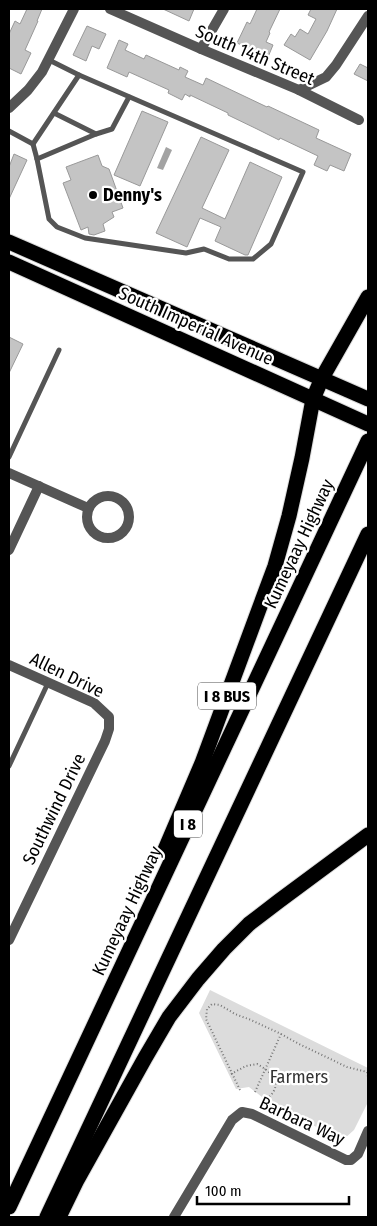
<svg xmlns="http://www.w3.org/2000/svg" width="377" height="1226" viewBox="0 0 377 1226" font-family="'Fira Sans Condensed',sans-serif">
<style>
.green{fill:#dcdcdc}
.water{fill:#a3a3a3}
.building{fill:#c4c4c4;stroke:#999}
.lines{fill:none;stroke-linecap:round;stroke-linejoin:round}
.highway-casing{stroke:#dbdbdb;stroke-width:17}
.path{stroke:#777;stroke-width:2;stroke-dasharray:1 2.5;stroke-linecap:butt}
.lane{stroke:#555;stroke-width:5}
.street{stroke:#555;stroke-width:10}
.highway{stroke:#000;stroke-width:15}
.poi-dot{fill:#000;stroke:#fff;stroke-width:2}
.labels{text-anchor:middle;stroke-width:4.5;stroke-linejoin:round;paint-order:stroke}
.shield{fill:#fff;stroke:#4c4c4c;stroke-width:1}
.shield-label{font-size:16px;font-weight:bold;fill:#000}
.street-label{font-size:18px;fill:#000;stroke:#fff}
.poi-label{font-size:18px;font-weight:bold;fill:#000;stroke:#fff;text-anchor:start}
.park-label{font-size:18px;fill:#333;stroke:#fff}
</style>
<rect width="100%" height="100%" fill="#fff"/>
<!-- green -->
<path class="green" d="M210,990L368,1068V1102L354,1130L344,1139L269,1106L262,1097L249,1087L236,1089L199,1013Z"/>
<!-- water -->
<path class="water" d="M166,147L172,150L163,170L157,168Z"/>
<!-- building -->
<g class="building">
<path d="M27,9H42L37,21H38L25,50L31,53L21,74L9,68V34L15,21L20,24Z"/>
<path d="M163,9H194L189,21Z"/>
<path d="M257,9H280L269,32L270,33L266,42L273,45L268,57L237,43L247,22L250,24Z"/>
<path d="M311,9H337L327,31L310,60L284,45L291,34L295,37L300,29L308,34L316,19L308,15Z"/>
<path d="M87,26L106,34L99,49L92,46L86,61L73,55Z"/>
<path d="M119,40L128,44L125,50L144,59L146,55L179,70L180,67L188,71L185,77L203,85L206,78L267,107L268,106L319,130L316,138L351,154L344,171L330,165L327,171L314,165L318,156L280,138L279,140L257,129L228,115V113L190,95V97L185,94L182,100L168,93L169,90L129,72L127,77L107,68Z"/>
<path d="M360,64L368,68V81L354,74Z"/>
<path d="M142,111L168,122L140,186L114,175Z"/>
<path d="M201,137L229,150L202,208L225,219L250,162L282,177L248,255H245L215,241L221,227L200,218L187,247L156,233Z"/>
<path d="M14,154L27,160L9,199V167Z"/>
<path d="M98,155L102,166L109,169L123,208L112,212L114,217L103,224L105,231L94,235L89,234L88,227L81,230L63,183L71,180L66,167Z"/>
<path d="M9,337L23,344L9,373Z"/>
</g>
<g class="lines">
<!-- highway casing -->
<g class="highway-casing">
<g id="highway">
<path d="M9,242L368,399"/>
<path d="M9,262L368,424"/>
<path d="M164,852L202,763L275,566L289,516L302,458L313,399L322,378L368,297"/>
<path d="M9,1207L368,441"/>
<path d="M47,1217L368,534"/>
<path d="M59,1217L77,1180L145,1058L169,1017L198,979L224,949L249,924L279,901L368,835"/>
</g>
</g>
<!-- path -->
<g class="path">
<path d="M231,1074L246,1066L257,1064C270,1071 284,1083 269,1097"/>
<path d="M240,1090L206,1019L207,1009L212,1004L220,1005L235,1014L251,1020L281,1034L299,1044L347,1067L367,1072L368,1077"/>
<path d="M255,1092L281,1034"/>
</g>
<!-- lane -->
<g class="lane">
<path d="M9,131L33,144L79,75L49,60"/>
<path d="M96,134L112,129L129,97"/>
<path d="M33,144L37,159L49,219L57,227L85,238L186,253L204,249L229,259H253L271,244L303,172L79,75"/>
<path d="M37,159L96,134L54,113"/>
<path d="M9,457L59,350"/>
<path d="M9,766L48,683"/>
</g>
<!-- street -->
<g class="street">
<path d="M110,9L201,49L299,90L359,120"/>
<path d="M201,49L224,9"/>
<path d="M299,90L326,77L336,65L368,16"/>
<path d="M9,108L28,90L42,72L74,9"/>
<path d="M9,473L88,508"/>
<circle cx="108" cy="517" r="21"/>
<path d="M9,550L39,486"/>
<path d="M9,665L94,703L109,717V729L105,741L9,940"/>
<path d="M174,1217L232,1120L242,1112L252,1114L346,1160H351L358,1154L368,1131"/>
</g>
<!-- highway -->
<use href="#highway" class="highway"/>
</g>
<!-- markers -->
<circle class="poi-dot" cx="93" cy="195" r="5"/>
<g class="labels">
<!-- shield labels -->
<g class="shield">
<rect x="198" y="682.5" width="58" height="27" rx="4"/>
<rect x="174" y="810.5" width="28" height="27" rx="4"/>
</g>
<g class="shield-label">
<text x="227" y="702">I 8 BUS</text>
<text x="188" y="830">I 8</text>
</g>
<!-- street labels -->
<g class="street-label">
<text transform="translate(255 55) rotate(23)" y="6">South 14th Street</text>
<text transform="translate(196 326) rotate(24)" y="6">South Imperial Avenue</text>
<text transform="translate(299 544) rotate(-65)" y="6">Kumeyaay Highway</text>
<text transform="translate(67 675) rotate(26)" y="6">Allen Drive</text>
<text transform="translate(54 809) rotate(-64)" y="6">Southwind Drive</text>
<text transform="translate(127 911) rotate(-65)" y="6">Kumeyaay Highway</text>
<text transform="translate(302 1121) rotate(25)" y="6">Barbara Way</text>
</g>
<!-- poi labels -->
<g class="poi-label">
<text x="103" y="201">Denny's</text>
</g>
<!-- park labels -->
<g class="park-label">
<text x="299" y="1083">Farmers</text>
</g>
</g>
<!-- border -->
<rect width="377" height="1226" fill="none" stroke="#000000" stroke-width="20"/>
<!-- scale -->
<path d="M197 1196v8h152v-8" fill="none" stroke="#000000" stroke-width="2.5"/>
<text x="205" y="1196" font-size="15" fill="#000000" stroke="#ffffff" stroke-width="4" paint-order="stroke">100 m</text>
</svg>
